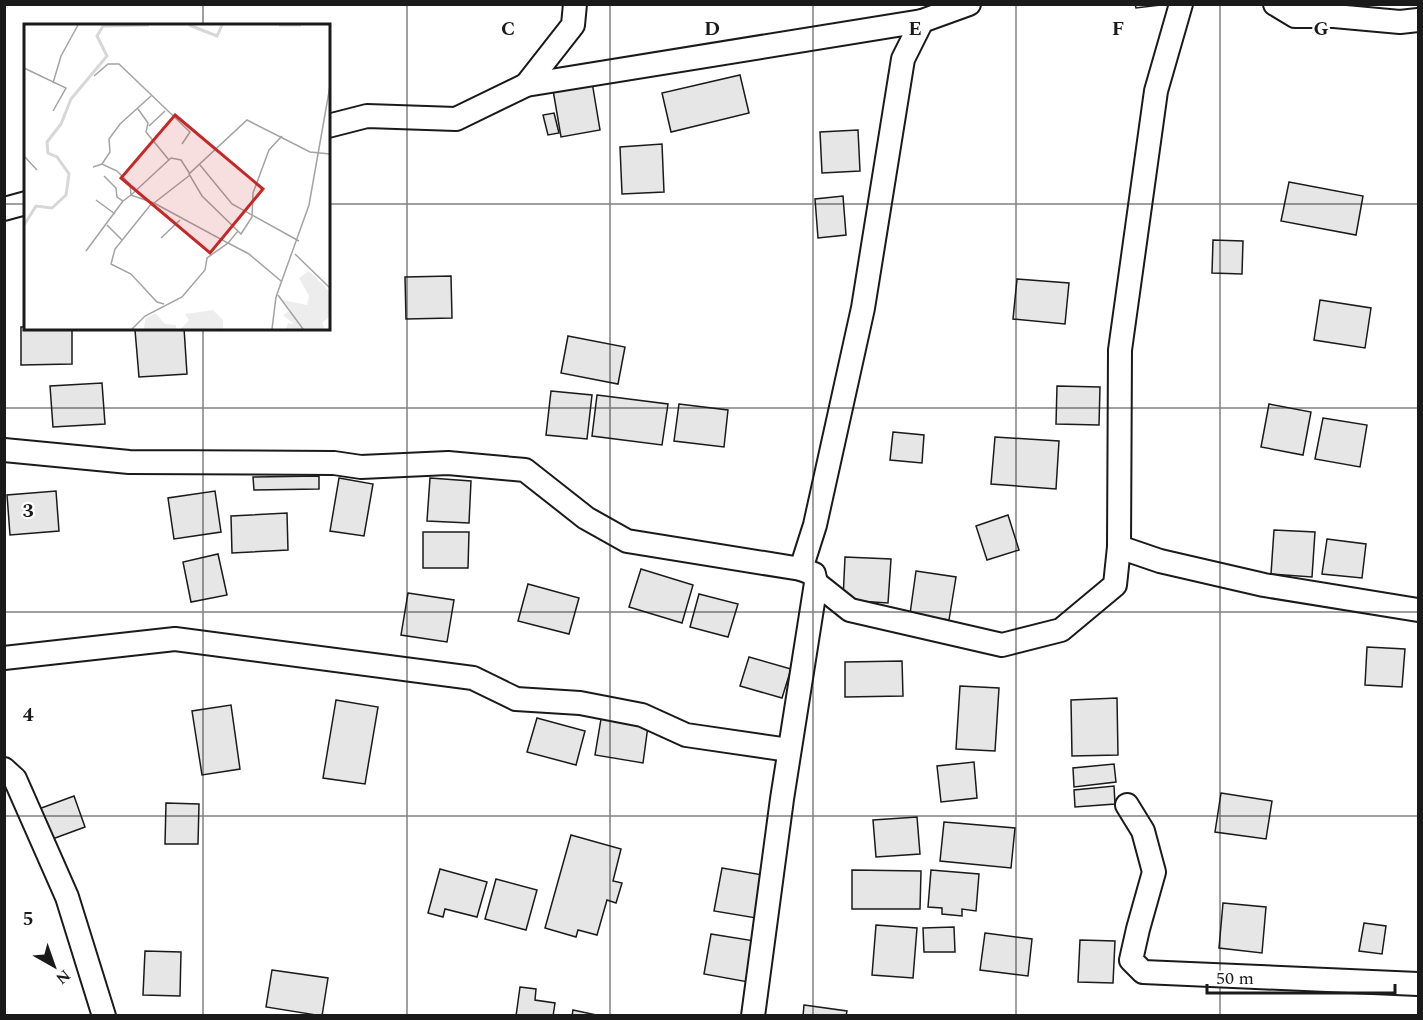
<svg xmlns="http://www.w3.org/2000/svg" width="1423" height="1020" viewBox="0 0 1423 1020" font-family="Spectral,serif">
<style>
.building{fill:#e6e6e6;stroke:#1a1a1a;stroke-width:1.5}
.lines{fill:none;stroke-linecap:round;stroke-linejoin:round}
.street-casing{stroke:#1a1a1a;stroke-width:26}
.street{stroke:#fff;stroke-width:22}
.grid{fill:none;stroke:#1a1a1a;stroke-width:1.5;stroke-opacity:0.55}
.inset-river{fill:none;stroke:#d7d7d7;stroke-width:3}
.inset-road{fill:none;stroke:#a3a3a3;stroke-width:1.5}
.view{fill:#c62828;fill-opacity:0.15;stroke:#c62828;stroke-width:3}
.inset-edge{fill:none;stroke:#1a1a1a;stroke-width:3}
.grid-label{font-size:20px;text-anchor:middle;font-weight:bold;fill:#1a1a1a;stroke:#fff;stroke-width:4.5;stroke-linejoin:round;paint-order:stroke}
</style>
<rect width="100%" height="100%" fill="#fff"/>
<!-- building -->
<g class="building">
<path d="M1135,4H1169L1136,8Z"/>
<path d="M740,75L749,113L671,132L662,93Z"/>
<path d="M592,82L600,130L561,137L553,90Z"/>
<path d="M554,113L559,133L548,135L543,115Z"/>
<path d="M858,130L860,171L822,173L820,132Z"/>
<path d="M662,144L664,192L622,194L620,147Z"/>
<path d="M1289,182L1363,196L1356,235L1281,221Z"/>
<path d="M843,196L846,235L818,238L815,199Z"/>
<path d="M1213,240L1243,241L1242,274L1212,273Z"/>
<path d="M451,276L452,318L406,319L405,277Z"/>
<path d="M1017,279L1069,283L1065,324L1013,319Z"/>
<path d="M1320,300L1371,308L1365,348L1314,340Z"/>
<path d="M21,327H26V328H72V364L21,365Z"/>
<path d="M151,328H184L187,374L139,377L135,330Z"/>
<path d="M568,336L625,347L618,384L561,373Z"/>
<path d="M102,383L105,424L53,427L50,386Z"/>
<path d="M1057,386L1100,387L1099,425L1056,424Z"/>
<path d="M551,391L592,395L587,439L546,435Z"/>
<path d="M597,395L668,404L662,445L592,436Z"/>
<path d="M679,404L728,410L724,447L674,441Z"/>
<path d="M1269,404L1311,412L1303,455L1261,447Z"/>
<path d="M1323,418L1367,425L1360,467L1315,459Z"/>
<path d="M893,432L924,435L922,463L890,460Z"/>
<path d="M995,437L1059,441L1056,489L991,484Z"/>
<path d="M319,476V489L254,490L253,477Z"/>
<path d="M339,478L373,484L364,536L330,531Z"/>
<path d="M430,478L471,481L469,523L427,521Z"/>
<path d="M56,491L59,531L10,535L7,495Z"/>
<path d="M215,491L221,532L174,539L168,498Z"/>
<path d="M287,513L288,550L232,553L231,516Z"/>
<path d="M1008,515L1019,550L987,560L976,526Z"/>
<path d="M1274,530L1315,532L1312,577L1271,574Z"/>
<path d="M423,532H469L468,568H423Z"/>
<path d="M1327,539L1366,544L1362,578L1322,574Z"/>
<path d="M218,554L227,595L191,602L183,562Z"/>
<path d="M845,557L891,559L888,603L843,600Z"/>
<path d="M641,569L693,585L682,623L629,607Z"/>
<path d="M916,571L956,577L949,620L910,614Z"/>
<path d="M528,584L579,598L569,634L518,621Z"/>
<path d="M408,593L454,600L447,642L401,635Z"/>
<path d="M699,594L738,604L728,637L690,627Z"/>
<path d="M1367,647L1405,649L1402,687L1365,685Z"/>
<path d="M749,657L791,669L782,698L740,686Z"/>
<path d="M902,661L903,696L845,697V662Z"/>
<path d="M960,686L999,688L995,751L956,749Z"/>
<path d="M1117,698L1118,755L1072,756L1071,700Z"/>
<path d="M336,700L378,707L365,784L323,778Z"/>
<path d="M231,705L240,769L202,775L192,711Z"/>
<path d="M537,718L585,731L576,765L527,752Z"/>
<path d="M601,719L648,726L643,763L595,755Z"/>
<path d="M974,762L977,798L941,802L937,766Z"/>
<path d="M1114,764L1116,782L1074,787L1073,768Z"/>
<path d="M1114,786L1115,804L1075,807L1074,790Z"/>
<path d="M1221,793L1272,801L1266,839L1215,832Z"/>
<path d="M74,796L85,827L47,841L36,810Z"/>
<path d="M166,803L199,804L198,844H165Z"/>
<path d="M917,817L920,854L876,857L873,820Z"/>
<path d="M944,822L1015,828L1011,868L940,861Z"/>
<path d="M571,835L621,849L613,881L622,883L616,903L607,900L597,935L578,930L576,937L545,928Z"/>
<path d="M722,868L763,875L756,918L714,911Z"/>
<path d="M440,869L487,882L477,917L445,909L443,917L428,913Z"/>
<path d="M852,870L921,871L920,909H852Z"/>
<path d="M931,870L979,874L976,911L962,909V916L942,914V908L928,907Z"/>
<path d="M496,879L537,890L526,930L485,919Z"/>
<path d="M1223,903L1266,907L1262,953L1219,948Z"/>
<path d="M1364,923L1386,926L1382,954L1359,951Z"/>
<path d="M876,925L917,928L913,978L872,975Z"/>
<path d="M954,927L955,952H924L923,928Z"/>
<path d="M985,933L1032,939L1028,976L980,970Z"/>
<path d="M711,934L755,941L748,982L704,974Z"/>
<path d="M1080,940L1115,941L1113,983L1078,982Z"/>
<path d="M145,951L181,952L180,996L143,995Z"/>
<path d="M272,970L328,978L322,1016L266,1007Z"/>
<path d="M520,987L536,989L535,1000L555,1003L553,1016H516Z"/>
<path d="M804,1005L847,1011L846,1016H803Z"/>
<path d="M573,1010L601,1016H572Z"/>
</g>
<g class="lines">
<!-- street casing -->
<g class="street-casing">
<g id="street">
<path d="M1275,4L1295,16H1334L1400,22L1418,20"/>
<path d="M526,85L573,25L575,4"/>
<path d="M328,126L367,116L456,119L526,85L922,21L969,4"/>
<path d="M4,209L26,203"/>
<path d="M4,450L129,462L334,463L361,467L448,463L525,470L586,518L627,541L801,569L814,574L816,583L782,799L753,1016"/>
<path d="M1119,547L1160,561L1264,585L1418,610"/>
<path d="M801,569L815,525L863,308L903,59L922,21"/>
<path d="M816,583L850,610L1002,645L1061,630L1115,585L1119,547L1120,350L1156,91L1181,4"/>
<path d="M4,658L175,639L473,678L516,699L580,703L642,715L686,735L789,750"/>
<path d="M4,769L15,779L67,897L104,1016"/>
<path d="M1127,805L1143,831L1154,872L1138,929L1131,960L1143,972L1418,984"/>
</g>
</g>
<!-- street -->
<use href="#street" class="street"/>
</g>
<!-- grid -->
<path class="grid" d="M203,4V26M407,4V1016M610,4V1016M813,4V1016M1016,4V1016M1220,4V1016M4,204H26M328,204H1418M203,328V1016M4,408H1418M4,612H1418M4,816H1418"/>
<!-- overview -->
<g transform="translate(24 24)">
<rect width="306" height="306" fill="#fff"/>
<path d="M285,247L306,268V292L298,299L301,305H262L264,299L270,300L259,291L267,286L259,276L283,281L285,272L275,254ZM189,286L199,296V305H157L165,296L161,290ZM131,289L141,300L152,301V305H120L121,295Z" fill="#ededed"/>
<path class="inset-river" d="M165,1L193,12L198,1M255,1H277M0,201L12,182L28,184L42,171L45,150L33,133L24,129L23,118L37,100L47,75L83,32L73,12L79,2L125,1"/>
<path class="inset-road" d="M0,44L42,64L29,87M70,52L84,40H95L166,108L158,120M29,59L37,32L54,1M114,85L124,99L122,108L145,136M125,102L141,87M0,132L13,146M78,140L86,128L85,115L96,100L127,72M176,141L208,180L275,217M69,143L78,140L93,147L106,160L107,171L147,134L157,136L166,150M80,152L92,164L93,173L99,177L107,171L130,179L204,219L183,234L181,246L158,273L121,292L108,305M72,176L91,190M128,179L91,225L87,240L107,250L133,278L140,280M130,179L166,151M83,201L98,216M214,207L178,172L165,150L223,96L286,128L306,130M137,214L156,196M62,227L99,177M271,230L306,264M257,257L225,230L204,219L214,207L217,210L228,193L229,169L245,126L258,112M254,271L279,305M248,305L252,273L285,181L306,62"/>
<path class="view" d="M151,91L239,165L186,229L97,154Z"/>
<rect width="306" height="306" class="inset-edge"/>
</g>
<g class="grid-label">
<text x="508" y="35">C</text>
<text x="712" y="35">D</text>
<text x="915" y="35">E</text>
<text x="1118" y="35">F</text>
<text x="1321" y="35">G</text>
<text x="28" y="517">3</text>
<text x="28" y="721">4</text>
<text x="28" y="925">5</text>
</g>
<!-- border -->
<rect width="1423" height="1020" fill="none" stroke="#1a1a1a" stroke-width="12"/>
<!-- north arrow -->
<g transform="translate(54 966) rotate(140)" stroke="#ffffff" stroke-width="4.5" paint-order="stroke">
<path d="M0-4.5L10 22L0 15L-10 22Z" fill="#1a1a1a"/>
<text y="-9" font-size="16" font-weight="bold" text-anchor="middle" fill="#1a1a1a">N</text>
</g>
<!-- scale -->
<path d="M1207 984v9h188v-9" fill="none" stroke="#1a1a1a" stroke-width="3"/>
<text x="1216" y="984" font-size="18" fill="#1a1a1a" stroke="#ffffff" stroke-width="4.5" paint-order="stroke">50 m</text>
</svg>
